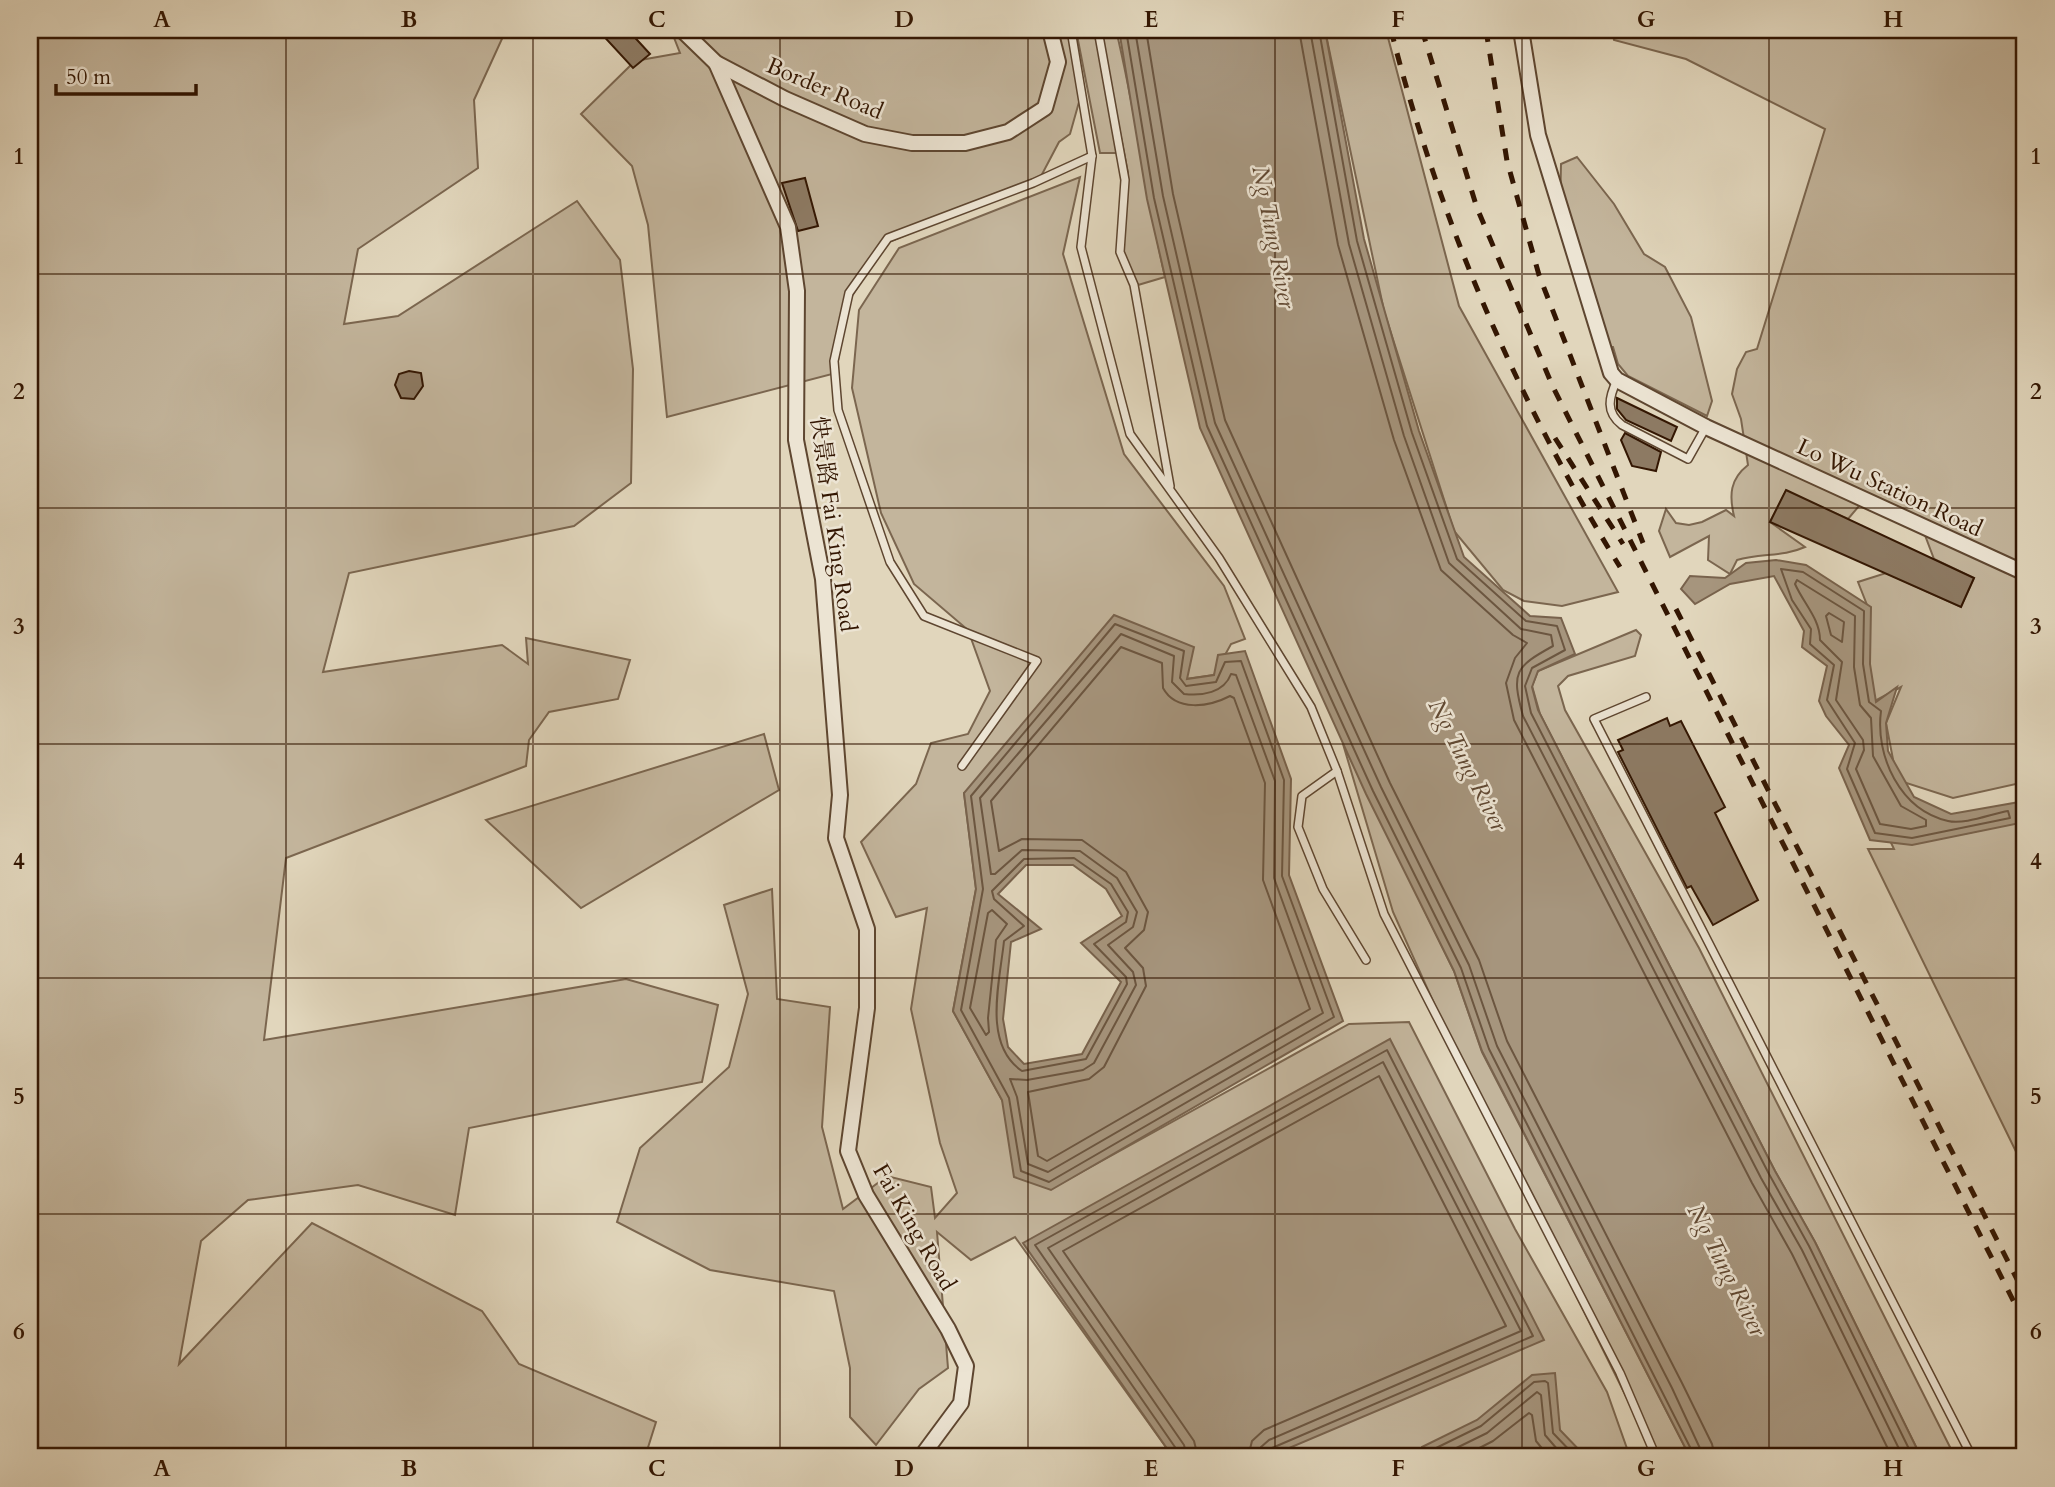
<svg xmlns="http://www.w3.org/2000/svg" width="2055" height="1487" viewBox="0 0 2055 1487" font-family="Cardo,'Noto Serif SC',serif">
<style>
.green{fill:#c3b59c;stroke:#7b664f;stroke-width:2}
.water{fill:#a6957d;stroke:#78624c;stroke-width:2;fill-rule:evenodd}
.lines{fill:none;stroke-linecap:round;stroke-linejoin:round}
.shore{stroke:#6c5640;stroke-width:2}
.building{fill:#8d7a63;stroke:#331602;stroke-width:2}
.lane-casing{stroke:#5e4630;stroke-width:10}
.street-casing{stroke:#5e4630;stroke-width:18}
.lane{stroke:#ece4d3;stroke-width:7}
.street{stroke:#ece4d3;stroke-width:14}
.rail{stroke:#331602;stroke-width:5;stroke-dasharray:12 12;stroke-linecap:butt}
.grid{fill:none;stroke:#331602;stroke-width:2;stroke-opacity:0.55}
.labels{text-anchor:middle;stroke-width:5;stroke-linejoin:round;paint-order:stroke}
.street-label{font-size:23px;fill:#331602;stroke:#ece4d3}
.water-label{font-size:24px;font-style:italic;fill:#614933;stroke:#ece4d3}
.neatline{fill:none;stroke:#331602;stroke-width:2.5}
.grid-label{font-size:23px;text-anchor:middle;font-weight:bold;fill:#331602}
</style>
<rect width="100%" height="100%" fill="#e1d6bc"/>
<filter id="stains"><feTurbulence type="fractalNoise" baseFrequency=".00286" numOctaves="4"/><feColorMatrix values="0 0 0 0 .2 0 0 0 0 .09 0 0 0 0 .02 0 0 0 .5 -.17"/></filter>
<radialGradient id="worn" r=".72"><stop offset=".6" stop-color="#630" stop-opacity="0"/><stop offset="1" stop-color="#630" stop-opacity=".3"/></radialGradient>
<!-- green -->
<g class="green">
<path d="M30,30H506L474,100L478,168L358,249L344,324L398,316L577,201L620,260L633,369L631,483L574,526L349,573L323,672L502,645L528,664L526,638L630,660L618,699L549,712L529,740L526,766L286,858L264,1040L626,979L718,1005L702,1082L469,1128L455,1215L358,1185L248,1200L201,1241L179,1364L312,1223L482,1311L519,1364L656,1422L645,1457H30Z"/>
<path d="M671,30H1068L1081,95L1070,134L1059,142L1039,180L884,244L847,304L836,373L667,417L648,225L632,166L581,114L635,61L680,53Z"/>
<path d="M1076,30H1098L1121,153H1100Z"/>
<path d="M1100,30H1116C1136,112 1146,195 1165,277L1138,285L1120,252L1128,173Z"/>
<path d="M1325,30H1386L1459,306L1618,592L1562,606L1524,601L1503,590L1454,531L1384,311Z"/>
<path d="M1612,30H2025V782L1953,798L1897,780L1886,723L1901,687L1871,703L1867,605L1858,582L1886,573L1961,607L1974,578L1934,559L1923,530L1864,500L1848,519L1786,491L1770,522L1805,547C1783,557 1761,553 1737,560L1730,574L1708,560L1709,536L1670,557L1659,531L1666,509L1676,523L1689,525L1702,522L1726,510L1734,516C1729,495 1730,479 1748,465L1741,419L1732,394L1737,369L1746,352L1757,349L1825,129L1686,59L1614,40Z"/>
<path d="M1577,157L1614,204L1644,254L1665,267L1691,317L1712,401L1707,416L1628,376L1618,364L1613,347H1599L1577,288L1581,269L1560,211L1561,164Z"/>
<path d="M1080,177L1063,254L1124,454L1224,586L1245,639L1231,644L1214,675L1186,679L964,793L976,889L953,1011L1051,1189L1349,1024L1409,1022L1515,1229L1607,1392L1630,1457H1173L1015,1237L971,1260L937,1232L948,1368L919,1389L876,1445L850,1417V1368L834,1291L710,1270L617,1222L640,1148L729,1067L748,994L724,905L772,889L777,999L830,1007L822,1127L843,1209L887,1176L931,1187L935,1218L957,1193L940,1143L911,1009L927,908L896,917L861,842L916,784L931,743L968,734L990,691L968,630L914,584L881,513L852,388L859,310L899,248Z"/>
<path d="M1636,630L1641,635L1635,656L1568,676L1558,686L1565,710L1699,948L1955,1457H1921L1815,1242L1775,1171L1540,714L1532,686L1538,671Z"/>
<path d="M764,734L779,790L581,908L486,820Z"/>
<path d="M1343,744L1454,971L1482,1052L1690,1457H1656L1459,1059L1393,912Z"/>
<path d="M1871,800L1963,834L2025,821V1170L1868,849H1894Z"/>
</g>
<!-- water -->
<g class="water">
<path d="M1119,30H1325L1364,239L1419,431L1464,557L1530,616L1561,618L1575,654L1538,671L1532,687L1538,710L1775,1171L1815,1242L1921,1457H1690L1482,1051L1454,971L1366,794L1200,428L1147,199Z"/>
<path d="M1776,560L1806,565L1871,607L1870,664L1876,702L1897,687L1886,723L1888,751L1914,797L1951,814L2025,801V822L1912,845L1870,840L1839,768L1849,745L1826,716L1819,701L1827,666L1802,647L1804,631L1774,576L1730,584L1695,604L1681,589L1690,576L1725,578L1746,563Z"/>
<path d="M1114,615L1194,647L1187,679L1214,675L1218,655L1245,651L1291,779L1289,875L1343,1021L1051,1190L1014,1177L1002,1100L953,1011L976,889L964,793ZM1026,865H1073L1106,889L1122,916L1081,943L1121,982L1082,1054L1024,1064L1008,1047L1003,1019L1011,942L1041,929L998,894Z"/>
<path d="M1390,1039L1544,1340L1268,1457H1173L1023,1243Z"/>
<path d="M1555,1373L1560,1430L1586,1457H1421L1422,1447L1477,1420L1532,1375Z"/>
</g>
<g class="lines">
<!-- shore -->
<g class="shore">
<path d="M1126,30L1154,198L1207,426L1373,791L1461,968L1489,1049L1695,1457"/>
<path d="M1135,30L1163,196L1215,423L1381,787L1469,965L1497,1046L1672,1388L1704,1457"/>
<path d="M1146,30L1173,194L1225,420L1390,783L1479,960L1507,1041L1682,1383L1712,1444L1715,1457"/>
<path d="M1299,30L1338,245L1394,440L1441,570L1513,635L1527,643L1515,658L1506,683L1514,720L1752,1183L1792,1254L1892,1457"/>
<path d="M1310,30L1349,244L1404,436L1449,563L1521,629L1551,635L1553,646C1515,667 1511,672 1523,716L1761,1178L1802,1250L1903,1457"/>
<path d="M1319,30L1357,241L1412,433L1457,559L1526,621L1557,626L1565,650L1532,668L1525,686L1531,713L1769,1174L1809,1246L1913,1457"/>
<path d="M1781,569L1803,572L1864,611L1863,664L1869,702L1881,711C1875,756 1900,810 1948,821C1964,825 1991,814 2008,811L2010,818L1912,838L1875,833L1847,769L1855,743L1827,700L1834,665L1810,644L1811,629L1792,600Z"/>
<path d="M1797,580L1855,616L1854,667L1860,705L1871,718L1873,756L1901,806L1926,820V826L1911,829L1880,824L1856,769L1864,750L1863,740L1836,700L1842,662L1820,640C1820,619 1804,604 1795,584Z"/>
<path d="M1829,613L1844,622L1842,642L1831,635L1826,616Z"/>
<path d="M1115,624L1184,651L1180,678L1186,686L1216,682L1225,662L1241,661L1284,780L1282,876L1334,1017L1049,1182L1021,1171L1009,1098L961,1010L983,889L971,796Z"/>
<path d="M1121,634L1174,656L1172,682L1184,694C1202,696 1224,693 1231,674L1236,675L1275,781L1274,878L1323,1013L1048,1172L1028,1164L1017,1097L1010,1079L1027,1080L1083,1070L1094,1063L1136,985L1133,972L1108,945L1133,927L1137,912L1117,878L1080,851L1022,850L995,874H991L980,798Z"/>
<path d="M1121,647L1162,663L1163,688C1176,712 1209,707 1230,696L1234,698L1265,783L1263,880L1310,1009L1047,1161L1038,1156L1028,1092L1089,1079L1104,1067L1146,986L1143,968L1125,948L1144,930L1148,912L1126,872L1082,840L1022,839L999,851L991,801Z"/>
<path d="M1074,858L1111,884L1128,912L1126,922L1094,944L1126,977L1127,984L1086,1059L1022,1071C982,1044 1000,981 1004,941L1024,926L994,899L992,891L1024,859Z"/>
<path d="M992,910L1007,924L996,940L988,1018L989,1032L986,1035L970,1008L988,913Z"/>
<path d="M1178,1457L1177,1450L1035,1245L1387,1050L1533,1336L1272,1448L1268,1457"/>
<path d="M1187,1457L1184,1445L1048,1248L1383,1062L1521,1331L1269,1440L1261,1447L1259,1457"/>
<path d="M1198,1457L1194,1441L1063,1251L1379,1076L1506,1326L1264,1430L1252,1441L1248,1457"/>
<path d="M1428,1457L1430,1451L1481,1426L1534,1382L1545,1381L1548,1383L1553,1433L1576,1457"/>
<path d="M1438,1457L1487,1433L1537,1392L1541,1395L1545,1435L1564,1457"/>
<path d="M1462,1457L1493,1441L1529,1413L1532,1415L1536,1441L1549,1457"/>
</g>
</g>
<!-- building -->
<g class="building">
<path d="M598,30H628L650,54L633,68Z"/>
<path d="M805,178L818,226L798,231L782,183Z"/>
<path d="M409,371L421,373L423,386L414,399L401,398L395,385L399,374Z"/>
<path d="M1617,398L1677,427L1671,441L1626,420L1617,409Z"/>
<path d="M1625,433L1661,452L1656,471L1632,466L1621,440Z"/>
<path d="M1786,490L1974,578L1961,607L1770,522Z"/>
<path d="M1667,718L1670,726L1681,721L1725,807L1715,813L1758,900L1713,925L1691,886L1687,888L1618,752L1623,750L1618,740Z"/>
</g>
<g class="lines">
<!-- lane casing -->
<g class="lane-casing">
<g id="lane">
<path d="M1071,30L1092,156L1081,247L1130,434L1219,558L1311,707L1337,771L1302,796L1298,827L1323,889L1366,960"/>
<path d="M1098,30L1125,180L1120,252L1134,285L1170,486"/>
<path d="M1617,380C1609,397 1605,412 1622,425L1688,459L1706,427"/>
<path d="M1646,697L1594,719L1972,1457"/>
<path d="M962,766L1037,661L924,616L890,562L838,410L834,361L849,293L888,238L1033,183L1092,156"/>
<path d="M1337,771L1384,914L1620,1373L1656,1457"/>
</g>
</g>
<!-- street casing -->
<g class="street-casing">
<g id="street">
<path d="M682,30L716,63L785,99L865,134L912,143H965L1008,132L1045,108L1058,62L1050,30"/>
<path d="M1521,30L1538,135L1611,373L1617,380L1706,427L2025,573"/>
<path d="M716,63L788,227L797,291L796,440L823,579L840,795L836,838L867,929V1008L848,1151L866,1195L948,1329L966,1366L961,1403L921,1457"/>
</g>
</g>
<!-- lane -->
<use href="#lane" class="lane"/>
<!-- street -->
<use href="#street" class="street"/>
<!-- rail -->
<g class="rail">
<path d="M1391,30C1439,220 1517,400 1620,567"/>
<path d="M1422,30L1477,208L1553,387L2025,1324"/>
<path d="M1486,30L1507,161L1539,275L1643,543"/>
<path d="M1555,438L1623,544"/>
<path d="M1676,609L2025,1295"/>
</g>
</g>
<!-- grid -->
<path class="grid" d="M286,30V1457M533,30V1457M780,30V1457M1028,30V1457M1275,30V1457M1522,30V1457M1769,30V1457M30,274H2025M30,508H2025M30,744H2025M30,978H2025M30,1214H2025"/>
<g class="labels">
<!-- street labels -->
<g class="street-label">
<text transform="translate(825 88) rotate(23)" y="8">Border Road</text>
<text transform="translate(1890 487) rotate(25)" y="8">Lo Wu Station Road</text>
<text transform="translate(834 524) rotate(82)" y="8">快景路 Fai King Road</text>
<text transform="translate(915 1227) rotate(60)" y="8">Fai King Road</text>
</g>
<!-- water labels -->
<g class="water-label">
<text transform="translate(1274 237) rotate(79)" y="8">Ng Tung River</text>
<text transform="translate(1468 765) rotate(63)" y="8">Ng Tung River</text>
<text transform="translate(1727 1270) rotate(63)" y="8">Ng Tung River</text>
</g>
</g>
<!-- margin -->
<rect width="2055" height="1487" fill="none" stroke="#e1d6bc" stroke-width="77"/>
<!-- scale -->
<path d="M56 84v10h140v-10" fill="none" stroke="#331602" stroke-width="3.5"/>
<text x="66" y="84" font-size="21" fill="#331602" stroke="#ece4d3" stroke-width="5" paint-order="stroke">50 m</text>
<rect x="38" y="38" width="1978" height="1410" class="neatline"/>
<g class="grid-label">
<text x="162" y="27">A</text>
<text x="409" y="27">B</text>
<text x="657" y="27">C</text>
<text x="904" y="27">D</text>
<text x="1151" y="27">E</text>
<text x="1398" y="27">F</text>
<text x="1646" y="27">G</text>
<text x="1893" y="27">H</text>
<text x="19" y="164">1</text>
<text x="2036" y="164">1</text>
<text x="19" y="399">2</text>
<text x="2036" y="399">2</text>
<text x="19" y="634">3</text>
<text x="2036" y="634">3</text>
<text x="19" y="869">4</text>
<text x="2036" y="869">4</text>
<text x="19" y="1104">5</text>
<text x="2036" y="1104">5</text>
<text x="19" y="1339">6</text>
<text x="2036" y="1339">6</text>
<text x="162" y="1476">A</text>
<text x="409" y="1476">B</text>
<text x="657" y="1476">C</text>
<text x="904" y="1476">D</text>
<text x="1151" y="1476">E</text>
<text x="1398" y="1476">F</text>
<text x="1646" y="1476">G</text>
<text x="1893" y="1476">H</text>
</g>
<rect width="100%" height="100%" filter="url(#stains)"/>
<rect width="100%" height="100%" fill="url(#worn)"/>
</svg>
